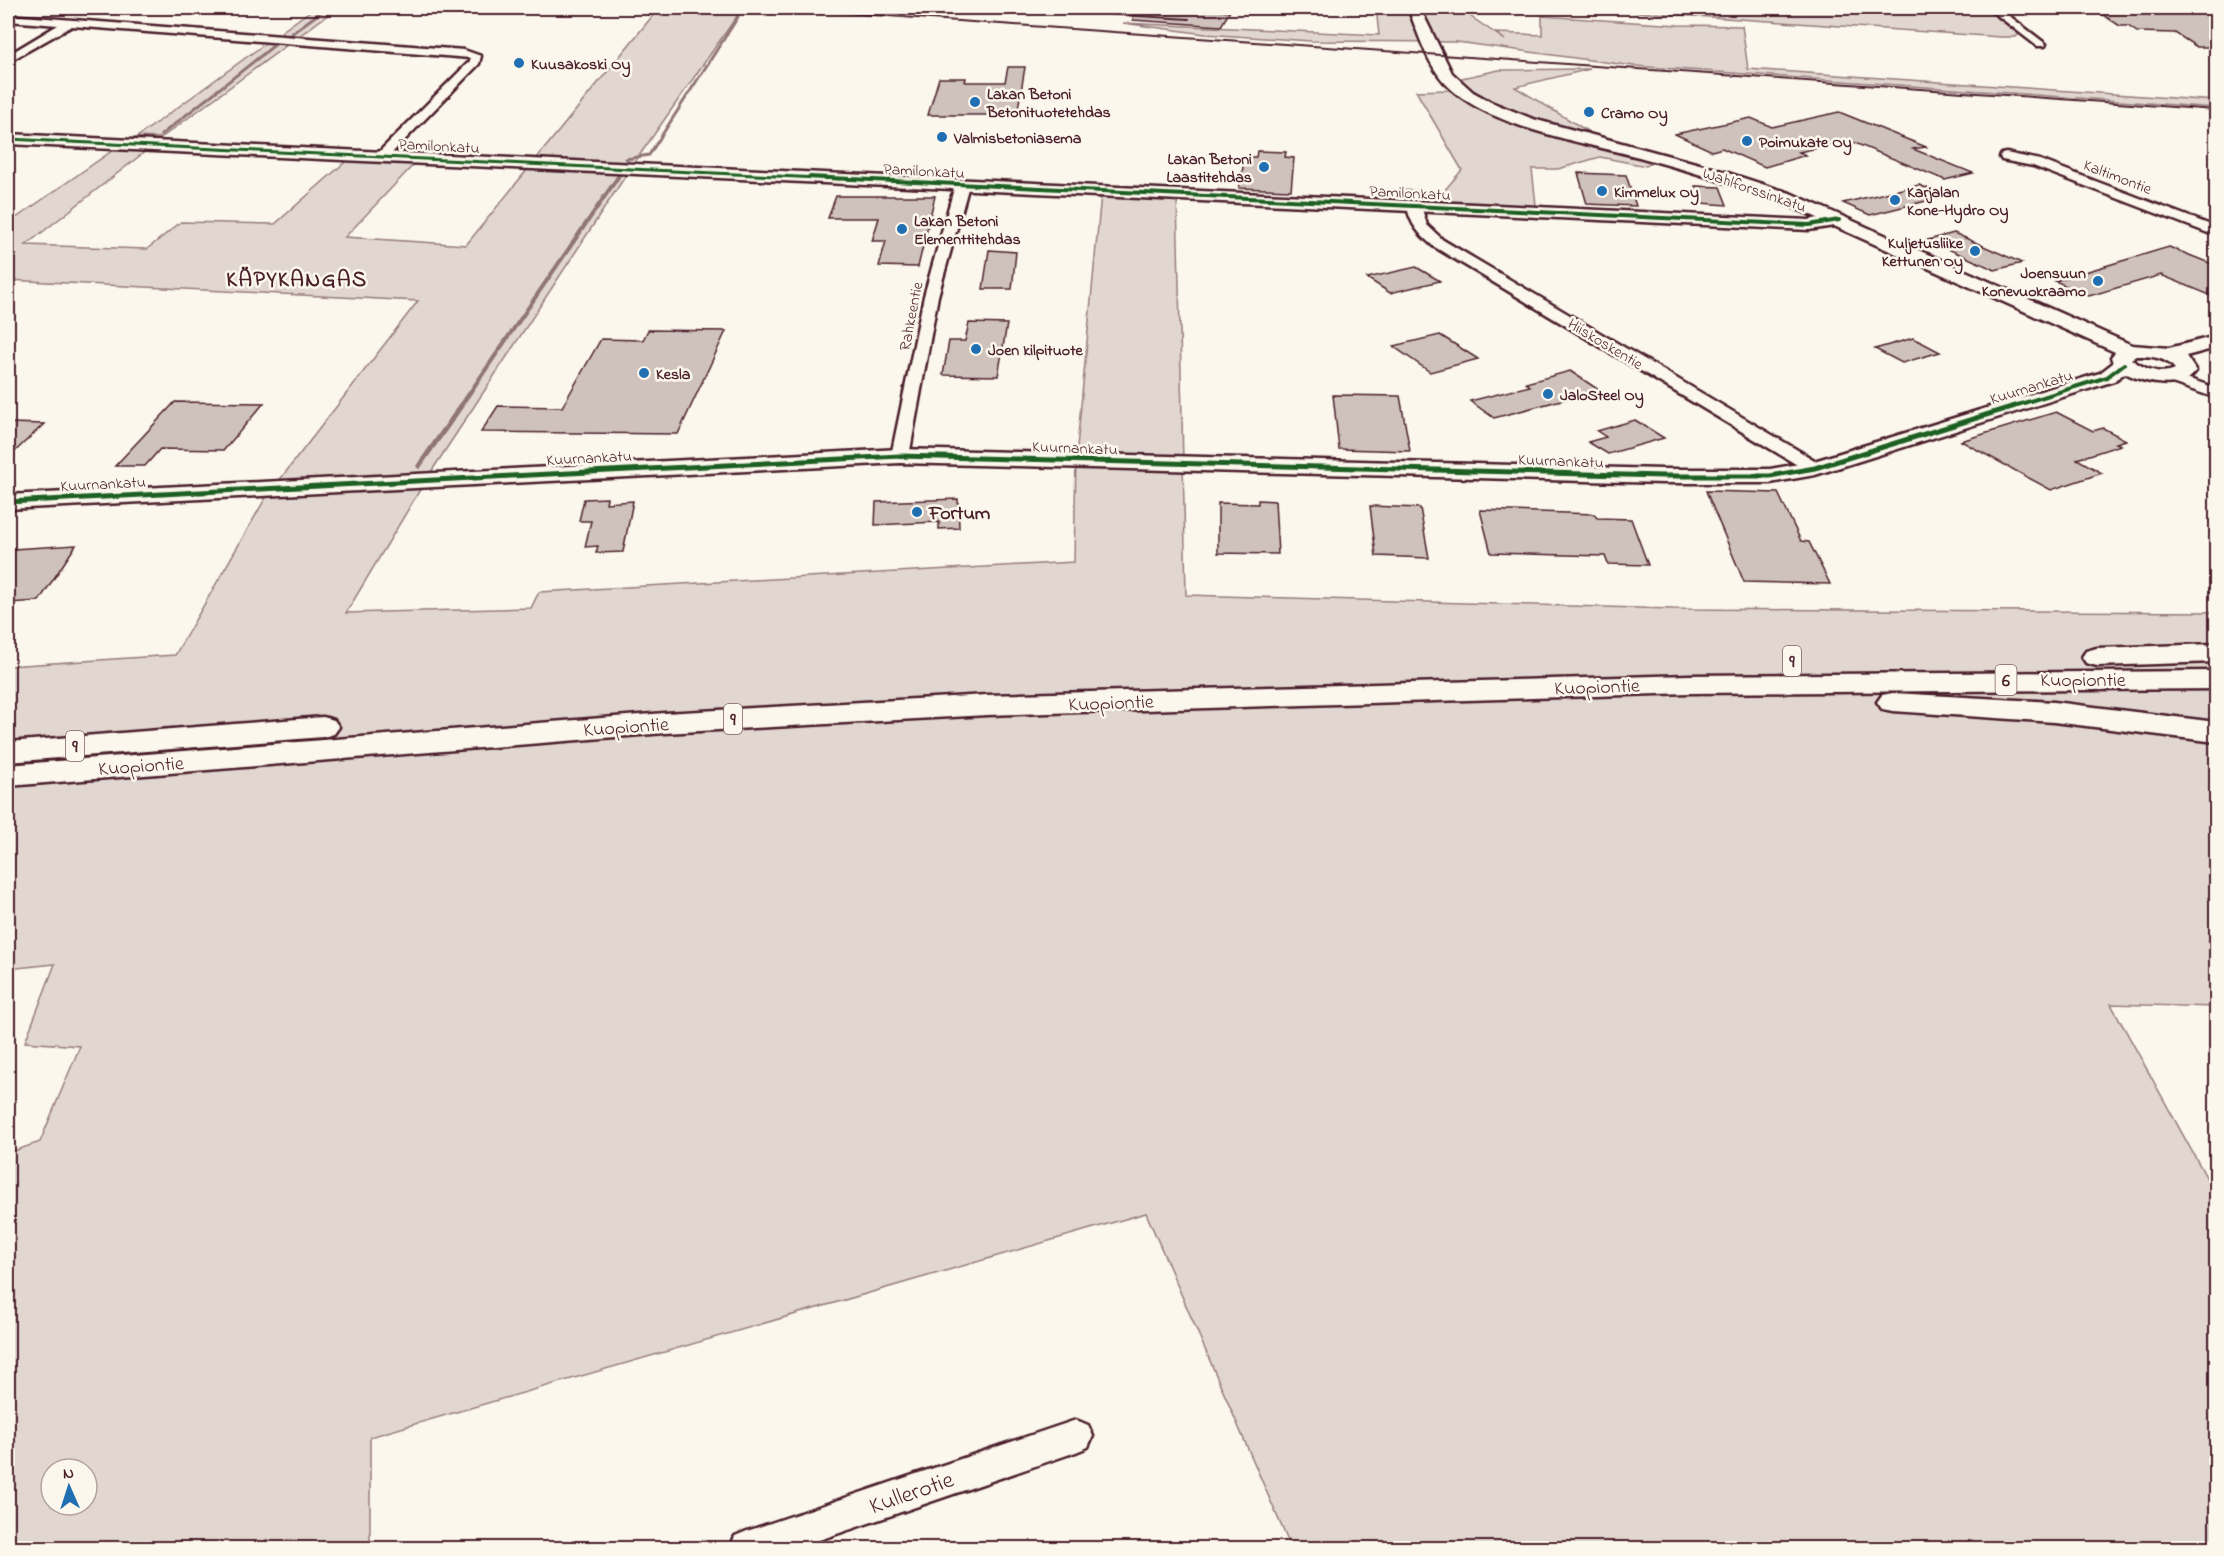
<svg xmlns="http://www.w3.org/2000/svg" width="2224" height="1556" viewBox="0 0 2224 1556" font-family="'Indie Flower',sans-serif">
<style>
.green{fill:#e2d7d0;stroke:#967b7e;stroke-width:1.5;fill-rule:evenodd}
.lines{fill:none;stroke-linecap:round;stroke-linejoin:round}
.stream-far2{stroke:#907477;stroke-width:3}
.stream-far1{stroke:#907477;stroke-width:4}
.stream{stroke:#907477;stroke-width:5}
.building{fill:#cfc2bc;stroke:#4a1f2b;stroke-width:1.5}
.minor-casing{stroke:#4a1f2b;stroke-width:5}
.tertiary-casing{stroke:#4a1f2b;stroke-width:5}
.motorway-casing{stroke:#4a1f2b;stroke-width:5}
.minor{fill:#fbf7ec;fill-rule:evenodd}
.tertiary{fill:#fbf7ec;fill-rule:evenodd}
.motorway{fill:#fbf7ec;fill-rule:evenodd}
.rail{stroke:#4a1f2b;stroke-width:2}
.cycleway-far2-casing{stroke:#fbf7ec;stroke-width:5}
.cycleway-far1-casing{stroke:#fbf7ec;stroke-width:6}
.cycleway-casing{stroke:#fbf7ec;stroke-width:8}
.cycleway-far2{stroke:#1b5e20;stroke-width:3}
.cycleway-far1{stroke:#1b5e20;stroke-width:4}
.cycleway{stroke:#1b5e20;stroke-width:5}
.poi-dot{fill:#1f6fb2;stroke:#fbf7ec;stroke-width:2}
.labels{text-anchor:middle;stroke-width:5;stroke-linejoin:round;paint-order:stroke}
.far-poi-label{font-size:16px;font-weight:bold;fill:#4a1f2b;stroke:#fbf7ec;text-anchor:start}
.far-street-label{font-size:16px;fill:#4a1f2b;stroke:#fbf7ec}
.shield{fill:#fbf7ec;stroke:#7f6065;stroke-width:1.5}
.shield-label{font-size:18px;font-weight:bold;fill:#4a1f2b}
.poi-label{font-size:20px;font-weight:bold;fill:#4a1f2b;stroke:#fbf7ec;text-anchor:start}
.street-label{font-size:20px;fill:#4a1f2b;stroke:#fbf7ec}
.far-district-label{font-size:22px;font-weight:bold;letter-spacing:1.5px;fill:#4a1f2b;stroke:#fbf7ec}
.near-street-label{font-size:24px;fill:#4a1f2b;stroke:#fbf7ec}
</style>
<rect width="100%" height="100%" fill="#fbf7ec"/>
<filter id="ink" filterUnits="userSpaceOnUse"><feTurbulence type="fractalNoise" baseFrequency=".0167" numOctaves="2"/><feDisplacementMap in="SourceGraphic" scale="12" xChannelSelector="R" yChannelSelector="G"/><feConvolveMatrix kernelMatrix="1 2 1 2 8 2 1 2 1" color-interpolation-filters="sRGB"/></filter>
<g filter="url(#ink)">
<!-- green -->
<g class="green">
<path d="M314,8H337L161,138L137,137Z"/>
<path d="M659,8L742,9L634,163L427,478L346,613L531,608L539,592L1074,562L1076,458L1101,194L1177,197L1186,595L1673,609L2216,612V1007L2111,1004L2216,1195V1548H1291L1146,1213L370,1437V1548H8V1153L40,1142L80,1046L25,1042L55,964L8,969V666L175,655L265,499L418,301L8,280V218H16L119,146L151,147L26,245L147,249L181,222L275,224L352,156L419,159L345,237L466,245ZM51,1469H87V1505H51Z"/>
<path d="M1376,8H1458L1505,40L1497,33L1542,35V16L1678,25L1742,26L1748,69L2216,101V108L1634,66L1457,42L1311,41L1205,34L1123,23L1379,35Z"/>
<path d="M1577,8H1984L2019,34L2016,37H2001Z"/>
<path d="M1590,69L1515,87L1620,151L1655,161L1646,166L1600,157L1558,169H1532L1537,214L1420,208L1389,197L1387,190L1444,191L1462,170L1416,91L1449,90L1462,78L1499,70Z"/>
</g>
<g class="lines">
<!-- stream-far2 -->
<g class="stream-far2">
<path d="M291,34L326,8"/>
<path d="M161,135L277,43"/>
<path d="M626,159L649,155L738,17"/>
<path d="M617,179L620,174"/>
</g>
<!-- stream-far1 -->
<path class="stream-far1" d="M460,407L618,177"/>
<!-- stream -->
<path class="stream" d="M419,466L461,406"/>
</g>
<!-- building -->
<g class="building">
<path d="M1134,8H1175L1230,11L1221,26L1133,20Z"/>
<path d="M2165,8L2168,10L2217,11V47H2197L2175,33L2137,32L2128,26H2120L2094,9Z"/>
<path d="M1008,67H1025L1017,115H928L939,78H966L965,82H1005Z"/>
<path d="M1839,112L1926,147L1913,149L1973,173L1945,180L1850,141L1799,152L1806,155L1765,167L1722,148L1712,151L1675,134L1751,118L1772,127Z"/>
<path d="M1257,151L1286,152L1285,157L1294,158L1291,190L1239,188L1245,157H1256Z"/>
<path d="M1578,173L1626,175L1636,206L1587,204Z"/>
<path d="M1919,185L1946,196L1870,215L1843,203Z"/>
<path d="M1695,186L1720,187L1727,205L1701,203Z"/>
<path d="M836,196H935L918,267L879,266L886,241H872L879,218H828Z"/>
<path d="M1954,233L2022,263L1995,270L1928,240Z"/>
<path d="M2169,247L2217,266V298L2161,275L2089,296L2055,281Z"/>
<path d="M989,250L1016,252L1012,289H983Z"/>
<path d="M1416,267L1440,281L1390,293L1367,278Z"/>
<path d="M969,323L1007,324L998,376L943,375L949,341H965Z"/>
<path d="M648,330L726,331L678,434L481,432L498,406L562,407L601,339L643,340Z"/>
<path d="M1440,335L1478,359L1430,372L1393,346Z"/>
<path d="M1913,338L1940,352L1902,363L1875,349Z"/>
<path d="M1570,371L1599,390L1494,418L1470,401L1530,386L1526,383Z"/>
<path d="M1333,395L1400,396L1410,451L1339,449Z"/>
<path d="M175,402L264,403L224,450L160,449L145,466H115Z"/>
<path d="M2056,412L2093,431L2103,428L2126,440L2116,443L2121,445L2077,459L2102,473L2051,490L1961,441Z"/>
<path d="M1635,420L1664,438L1608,454L1588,442L1606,437L1597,431Z"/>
<path d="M8,423L44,424L8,458Z"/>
<path d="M1706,491L1778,493L1801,541L1809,542L1830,584L1744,582Z"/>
<path d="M607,498L606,503L633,501L623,552L596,553L598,546L585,547L591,521H579L584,499Z"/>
<path d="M958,499L959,528L939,529V522L875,525L876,502Z"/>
<path d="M1258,500L1275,501L1278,554L1218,553V503L1258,504Z"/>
<path d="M1370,506L1420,508L1429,558L1376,556Z"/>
<path d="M1480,510L1594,514L1597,518L1631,519L1648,565L1608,564L1605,556L1491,553Z"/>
<path d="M76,545L39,601L8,603V556L13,549Z"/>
</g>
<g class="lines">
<!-- minor casing -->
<g class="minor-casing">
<g id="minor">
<path d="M1988,8H1999L2046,44L2045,46H2037Z"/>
<path d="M8,15L464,50L481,56L479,64L386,159L382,160L376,156L378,153L470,61V58L72,26L8,62V55L58,25L8,21Z"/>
<path d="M2006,153L2040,160L2216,227V236L2033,166L2002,160L2000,157L2002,154Z"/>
<path d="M962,181L969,185L938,296L909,456L906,460H894L891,456L924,296L955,185Z"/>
<path d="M1414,202L1421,206L1427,225L1443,240L1821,464L1824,468L1821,472H1809L1433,246C1419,234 1410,224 1407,206Z"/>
<path d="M2169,372L2216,388V398L2163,380L2161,377Z"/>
<path d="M1076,1420L1088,1425L1093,1436L1088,1447L1076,1452L796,1548H730L735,1536L747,1531Z"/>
</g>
</g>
<!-- tertiary casing -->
<g class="tertiary-casing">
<path id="tertiary" d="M1408,8H1420L1452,73L1473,92L1491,102L1533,119L1703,165L1790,193L2132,345L2169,348L2216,336V348L2186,356L2196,371C2181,392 2144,383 2125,373L2114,381L1815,475L1770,483H1663L900,463L8,509V495L900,449L1663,469H1770L1811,462L2100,373L2113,363L2111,357L2115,352L1834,226L1809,230L8,144V134L1809,220L1818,218C1762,193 1705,175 1646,159C1588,143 1494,129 1450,88C1428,68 1419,35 1408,8ZM2136,356C2150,356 2166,357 2175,369C2160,376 2143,368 2131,359Z"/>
</g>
<!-- motorway casing -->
<g class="motorway-casing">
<g id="motorway">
<path d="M2216,644V662L2097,666L2086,663L2082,657L2086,651L2097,648Z"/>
<path d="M2216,671V689L1689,693L987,715L665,733L8,786V765L665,713L987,695L1689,675Z"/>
<path d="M1893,693L2054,702L2216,722V742L2054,722L1893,711L1882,709L1877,702L1882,695Z"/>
<path d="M323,717L334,720L339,727L334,734L323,737L8,762V742Z"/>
</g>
</g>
<!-- minor -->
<use href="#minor" class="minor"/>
<!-- tertiary -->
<use href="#tertiary" class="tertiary"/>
<!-- motorway -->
<use href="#motorway" class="motorway"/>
<!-- rail -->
<g class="rail">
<path d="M776,8L2216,110"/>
<path d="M1006,8L1189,19"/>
</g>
<!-- cycleway-far2 casing -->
<g class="cycleway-far2-casing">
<path id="cycleway-far2" d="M8,139L840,179"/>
</g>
<!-- cycleway-far1 casing -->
<g class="cycleway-far1-casing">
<g id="cycleway-far1">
<path d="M809,177L1809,225L1839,220"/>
<path d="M2011,407L2107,377L2124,364"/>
</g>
</g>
<!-- cycleway casing -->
<g class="cycleway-casing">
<path id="cycleway" d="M8,502L900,456L1663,476H1770L1815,468L2015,406"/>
</g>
<!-- cycleway-far2 -->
<use href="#cycleway-far2" class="cycleway-far2"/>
<!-- cycleway-far1 -->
<use href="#cycleway-far1" class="cycleway-far1"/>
<!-- cycleway -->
<use href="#cycleway" class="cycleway"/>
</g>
</g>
<!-- markers -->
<g class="poi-dot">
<circle cx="519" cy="63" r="6"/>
<circle cx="975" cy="102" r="6"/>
<circle cx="1589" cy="112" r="6"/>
<circle cx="942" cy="137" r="6"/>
<circle cx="1747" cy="141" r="6"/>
<circle cx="1264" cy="167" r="6"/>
<circle cx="1602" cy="191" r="6"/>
<circle cx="1895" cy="200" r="6"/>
<circle cx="902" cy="229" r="6"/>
<circle cx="1975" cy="251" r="6"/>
<circle cx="2098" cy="281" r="6"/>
<circle cx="976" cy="349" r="6"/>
<circle cx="644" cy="373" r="6"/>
<circle cx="1548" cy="394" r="6"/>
<circle cx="917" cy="512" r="6"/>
</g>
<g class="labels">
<!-- far-poi labels -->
<g class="far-poi-label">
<text x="531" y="69">Kuusakoski Oy</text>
<text x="987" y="99">Lakan Betoni<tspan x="987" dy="18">Betonituotetehdas</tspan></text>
<text x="1601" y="118">Cramo Oy</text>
<text x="954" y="143">Valmisbetoniasema</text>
<text x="1759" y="147">Poimukate Oy</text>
<text x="1252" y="164" text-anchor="end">Lakan Betoni<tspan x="1252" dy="18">Laastitehdas</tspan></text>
<text x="1614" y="197">Kimmelux Oy</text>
<text x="1907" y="197">Karjalan<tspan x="1907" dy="18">Kone-Hydro Oy</tspan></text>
<text x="914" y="226">Lakan Betoni<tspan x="914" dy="18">Elementtitehdas</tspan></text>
<text x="1963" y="248" text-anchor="end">Kuljetusliike<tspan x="1963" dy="18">Kettunen Oy</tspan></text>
<text x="2086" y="278" text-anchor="end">Joensuun<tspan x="2086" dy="18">Konevuokraamo</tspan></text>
<text x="988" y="355">Joen kilpituote</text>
<text x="656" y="379">Kesla</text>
<text x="1560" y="400">JaloSteel Oy</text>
</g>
<!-- far-street labels -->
<g class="far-street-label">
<text transform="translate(439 145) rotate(3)" y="6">Pamilonkatu</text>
<text transform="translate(924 170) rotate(3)" y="6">Pamilonkatu</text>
<text transform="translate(2118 176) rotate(21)" y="6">Kaltimontie</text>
<text transform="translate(1755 189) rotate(19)" y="6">Wahlforssinkatu</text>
<text transform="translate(1410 192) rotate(3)" y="6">Pamilonkatu</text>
<text transform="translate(910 316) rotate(-79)" y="6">Rahkeentie</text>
<text transform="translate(1606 343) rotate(31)" y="6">Hiiskoskentie</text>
<text transform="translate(2031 386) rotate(-17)" y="6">Kuurnankatu</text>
<text transform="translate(1075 447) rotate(2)" y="6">Kuurnankatu</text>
<text transform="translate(589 457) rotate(-3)" y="6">Kuurnankatu</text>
<text transform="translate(1561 460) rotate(2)" y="6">Kuurnankatu</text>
<text transform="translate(103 483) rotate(-3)" y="6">Kuurnankatu</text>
</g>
<!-- shield labels -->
<g class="shield">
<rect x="1783" y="646" width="18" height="30" rx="4.5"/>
<rect x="1995.5" y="665" width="21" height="30" rx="4.5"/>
<rect x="724" y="704" width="18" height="30" rx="4.5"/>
<rect x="66" y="731" width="18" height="30" rx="4.5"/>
</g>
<g class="shield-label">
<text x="1792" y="667">9</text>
<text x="2006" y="686">6</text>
<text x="733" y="725">9</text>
<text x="75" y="752">9</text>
</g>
<!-- poi labels -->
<g class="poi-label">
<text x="929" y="519">Fortum</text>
</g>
<!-- street labels -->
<g class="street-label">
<text x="2083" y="686">Kuopiontie</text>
<text transform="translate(1597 686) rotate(-2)" y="7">Kuopiontie</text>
<text transform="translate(1111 702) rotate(-2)" y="7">Kuopiontie</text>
<text transform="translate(626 726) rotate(-4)" y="7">Kuopiontie</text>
<text transform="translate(141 765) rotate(-4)" y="7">Kuopiontie</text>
</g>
<!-- far-district labels -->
<g class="far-district-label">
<text x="297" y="286">KÄPYKANGAS</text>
</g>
<!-- near-street labels -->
<g class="near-street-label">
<text transform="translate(911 1492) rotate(-19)" y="8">Kullerotie</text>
</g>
</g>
<!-- margin -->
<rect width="2224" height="1556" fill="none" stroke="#fbf7ec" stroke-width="30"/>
<rect x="15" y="15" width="2194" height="1526" fill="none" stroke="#4a1f2b" stroke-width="2" filter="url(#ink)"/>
<!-- north arrow -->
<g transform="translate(69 1487) rotate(357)"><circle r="28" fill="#fbf7ec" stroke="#b4a19f" stroke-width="1.5"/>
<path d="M0-4.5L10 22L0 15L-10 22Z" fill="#1f6fb2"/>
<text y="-9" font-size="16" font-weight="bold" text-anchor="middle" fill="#4a1f2b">N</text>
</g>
</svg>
